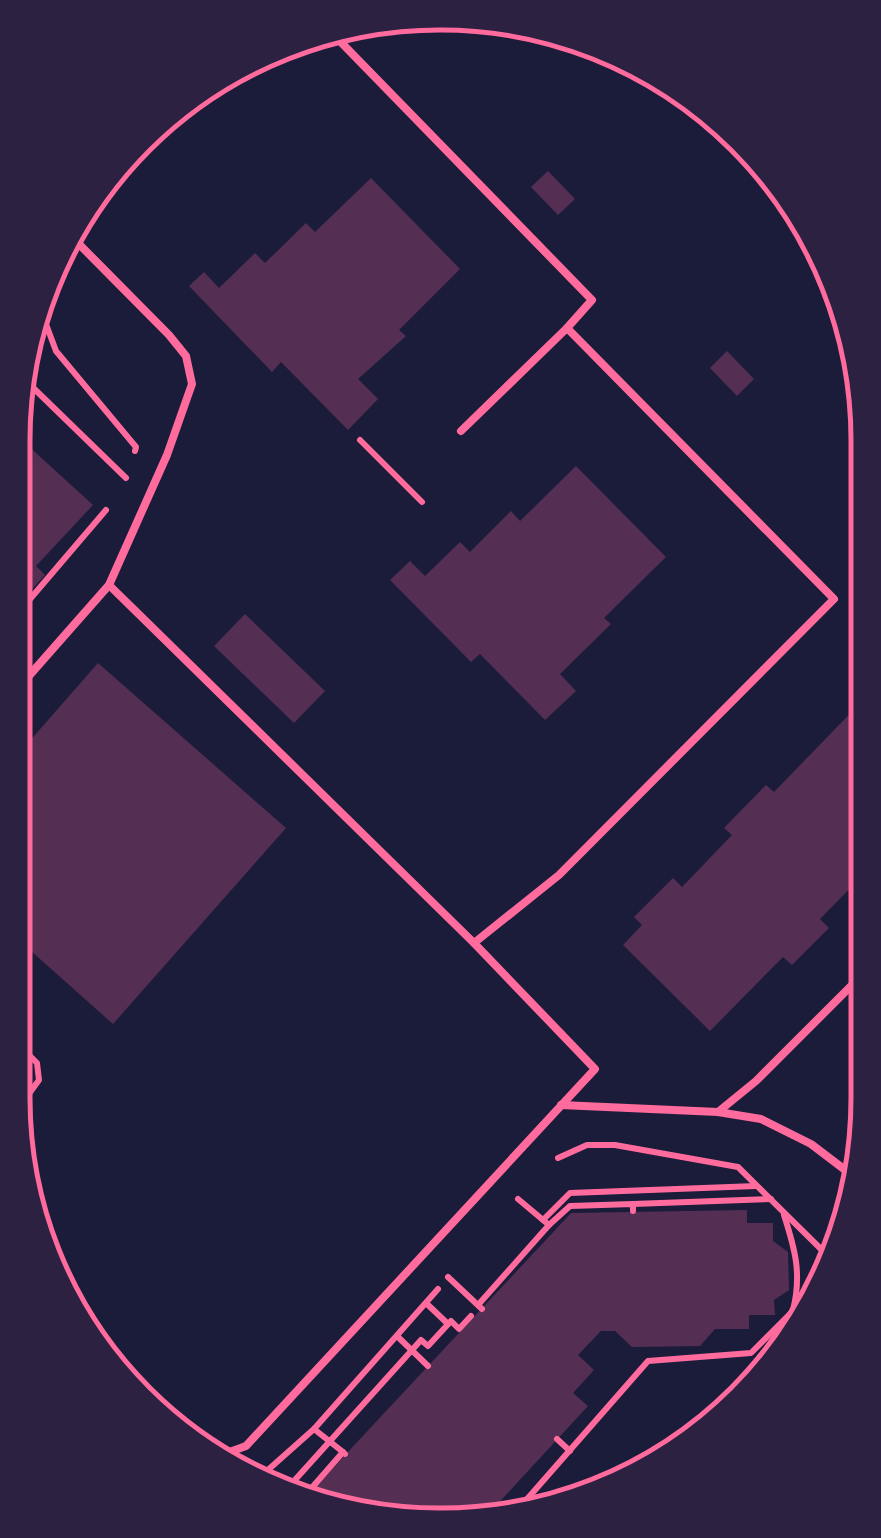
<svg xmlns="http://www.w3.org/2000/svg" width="881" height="1538" viewBox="0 0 881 1538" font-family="'Sofia Sans Condensed',sans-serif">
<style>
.building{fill:#542f53}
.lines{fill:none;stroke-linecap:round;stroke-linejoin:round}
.path{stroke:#ff6b9d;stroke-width:6}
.service{stroke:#ff6b9d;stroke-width:8}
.rim{fill:none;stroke:#ff6b9d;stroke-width:5}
</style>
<rect width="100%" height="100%" fill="#1b1b3a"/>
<!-- building -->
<g class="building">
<path d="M548,171L575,199L558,215L531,187Z"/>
<path d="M371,178L460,269L399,330L406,336L358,379L378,399L348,430L281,362L272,372L189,286L204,272L219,288L255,253L265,263L306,223L315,232Z"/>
<path d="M727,351L754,379L737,396L710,368Z"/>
<path d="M13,432L93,505L36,566L45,575L13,610Z"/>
<path d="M576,466L666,557L604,618L611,624L560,674L576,691L545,720L480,654L471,662L390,580L410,561L425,576L460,542L470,552L511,511L520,521Z"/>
<path d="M245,614L325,691L294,723L214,646Z"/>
<path d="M98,663L286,828L113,1024L13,935V760Z"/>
<path d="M868,695V870L820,919L829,928L792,965L783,957L710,1031L623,945L642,925L634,917L673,878L682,887L732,835L724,828L766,785L774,792Z"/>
<path d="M747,1210V1223H773V1241L788,1252L789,1290L774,1300L775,1315H749V1329H715L700,1346L632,1347L615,1331H601L578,1355L594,1370L573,1393L588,1406L481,1522L468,1525L329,1511L304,1499L571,1213Z"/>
</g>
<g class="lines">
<!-- path -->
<g class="path">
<path d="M37,300L56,351L136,447L135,451"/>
<path d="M21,376L126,478"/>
<path d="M360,440L422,502"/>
<path d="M13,619L106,510"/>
<path d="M13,1039L37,1063L39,1080L15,1113"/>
<path d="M558,1158L587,1145H615L738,1167L833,1261"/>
<path d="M633,1204L771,1199"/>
<path d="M784,1215C795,1249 802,1274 793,1310"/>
<path d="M543,1220L570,1193L756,1186"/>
<path d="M549,1225L570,1206L633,1204V1211"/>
<path d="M448,1277L482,1309"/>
<path d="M426,1303L448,1324"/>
<path d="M478,1305L549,1225L518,1199"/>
<path d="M397,1336L428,1366"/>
<path d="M314,1429L343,1452"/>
<path d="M557,1439L570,1451"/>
<path d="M269,1469L314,1429L438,1289"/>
<path d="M285,1491L421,1340L428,1346L451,1321L459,1329L471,1316"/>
<path d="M302,1499L343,1452L345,1454"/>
<path d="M514,1514L648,1361L751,1353L823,1281"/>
</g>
<!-- service -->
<g class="service">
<path d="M331,32L592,300L567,328L834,599L559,875L474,943"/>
<path d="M461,431L567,328"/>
<path d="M109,585L474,943L595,1069L246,1446L213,1458"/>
<path d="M13,694L109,585L167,455L192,384L186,356L169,335L69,234"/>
<path d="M561,1105L718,1112L761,1119L811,1144L857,1179"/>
<path d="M718,1112L756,1081L868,969"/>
</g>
</g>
<!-- crop -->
<path d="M0 0H881V1538H0ZM440 30H441A410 410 0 0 1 851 440V1098A410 410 0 0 1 441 1508H440A410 410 0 0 1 30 1098V440A410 410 0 0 1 440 30Z" fill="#2d2142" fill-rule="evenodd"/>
<path class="rim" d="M440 30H441A410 410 0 0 1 851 440V1098A410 410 0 0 1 441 1508H440A410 410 0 0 1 30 1098V440A410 410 0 0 1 440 30Z"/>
</svg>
